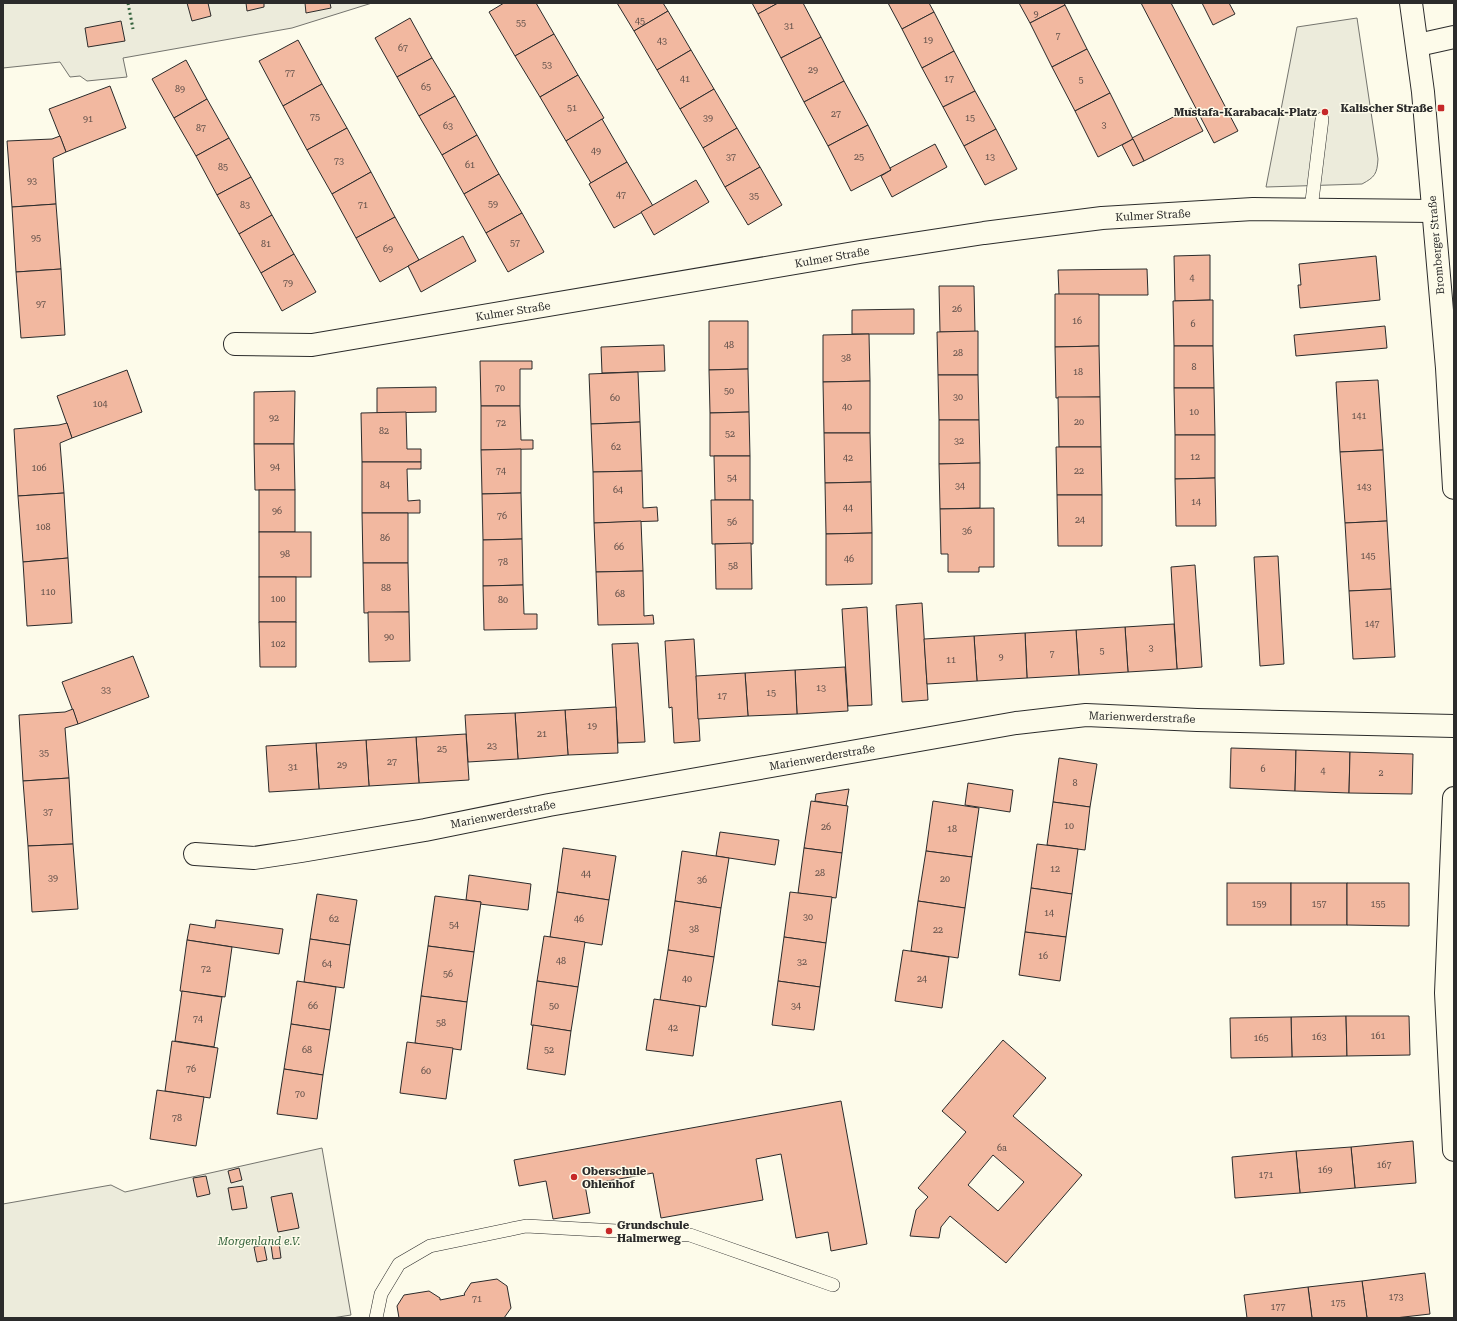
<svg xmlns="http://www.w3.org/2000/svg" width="1457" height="1321" viewBox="0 0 1457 1321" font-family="'Roboto Serif',serif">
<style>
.green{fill:#ecebdb;stroke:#74746e}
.building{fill:#f2b8a0;stroke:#2b2b2b;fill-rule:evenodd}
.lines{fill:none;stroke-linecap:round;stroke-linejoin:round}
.service-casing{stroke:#2b2b2b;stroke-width:14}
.minor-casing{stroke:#2b2b2b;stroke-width:24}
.service{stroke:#fdfbea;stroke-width:13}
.minor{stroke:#fdfbea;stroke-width:22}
.hedge{stroke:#34623c;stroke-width:3;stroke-dasharray:2 3;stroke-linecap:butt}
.poi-dot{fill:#c62828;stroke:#fdfbea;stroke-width:1.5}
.labels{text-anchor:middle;stroke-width:3;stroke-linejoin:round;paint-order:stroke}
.number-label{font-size:9px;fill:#5d4e48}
.poi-label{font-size:11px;font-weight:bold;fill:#2b2b2b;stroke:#fdfbea;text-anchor:end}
.street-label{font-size:11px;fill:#2b2b2b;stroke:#fdfbea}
.park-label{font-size:11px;font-style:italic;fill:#34623c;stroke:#fdfbea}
</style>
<rect width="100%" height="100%" fill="#fdfbea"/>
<!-- green -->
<g class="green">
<path d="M3,3H372L292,28L123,58L127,77L87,81L80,76L70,77L60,62L3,68Z"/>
<path d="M1357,18L1378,159C1377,174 1375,177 1362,184L1266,187L1297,27Z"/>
<path d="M322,1148L351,1315L332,1318H3V1204L111,1185L125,1192Z"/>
</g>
<!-- building -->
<g class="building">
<path d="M187,3H208L211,16L192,21Z"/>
<path d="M246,3H264V7L247,11Z"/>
<path d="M305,3H330L331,8L306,13Z"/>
<path d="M504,3H536L554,34L515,56L489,12Z"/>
<path d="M617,3H663L668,11L634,31Z"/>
<path d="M752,3H778L758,14Z"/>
<path d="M778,3H803L821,37L781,58L758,14Z"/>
<path d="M888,3H929L934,12L902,29Z"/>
<path d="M1019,3H1064L1065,5L1030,23Z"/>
<path d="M1141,3H1171L1238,131L1214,143Z"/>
<path d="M1202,3H1229L1235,14L1213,25Z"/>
<path d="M1065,5L1087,49L1052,67L1030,23Z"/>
<path d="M668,11L691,50L657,70L634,31Z"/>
<path d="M934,12L954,51L922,68L902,29Z"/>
<path d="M410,18L432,58L397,77L375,38Z"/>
<path d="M121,21L125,41L88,47L85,28Z"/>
<path d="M554,34L578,75L540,97L515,56Z"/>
<path d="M821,37L844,81L804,102L781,58Z"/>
<path d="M298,40L322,84L283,106L259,61Z"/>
<path d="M1087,49L1110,93L1075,111L1052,67Z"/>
<path d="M691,50L714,89L680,109L657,70Z"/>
<path d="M954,51L975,91L943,107L922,68Z"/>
<path d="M432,58L455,96L419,116L397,77Z"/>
<path d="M186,60L207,99L174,118L152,79Z"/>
<path d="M578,75L604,118L566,141L540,97Z"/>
<path d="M844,81L868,125L828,146L804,102Z"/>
<path d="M322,84L347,128L307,150L283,106Z"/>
<path d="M110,86L126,128L66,152L49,109Z"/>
<path d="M714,89L737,128L703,148L680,109Z"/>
<path d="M975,91L996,129L964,146L943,107Z"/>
<path d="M1110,93L1133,139L1098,157L1075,111Z"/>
<path d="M455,96L477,135L442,155L419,116Z"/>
<path d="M207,99L229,138L196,156L174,118Z"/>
<path d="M1191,108L1203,131L1144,161L1132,138Z"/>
<path d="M602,119L627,162L591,183L566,141Z"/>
<path d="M868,125L891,170L851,191L828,146Z"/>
<path d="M347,128L371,172L332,194L307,150Z"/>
<path d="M737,128L760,167L725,187L703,148Z"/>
<path d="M996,129L1017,169L985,185L964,146Z"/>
<path d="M477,135L499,174L464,194L442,155Z"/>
<path d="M60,136L66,152L53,158L56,204L12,207L7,141L52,139Z"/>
<path d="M229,138L251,177L217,195L196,156Z"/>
<path d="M1133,139L1144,161L1133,166L1122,145Z"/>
<path d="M935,144L947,167L892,197L881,176L891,170L890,168Z"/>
<path d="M627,162L653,206L614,228L589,184Z"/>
<path d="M760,167L782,205L748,225L725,187Z"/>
<path d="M371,172L395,217L356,238L332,194Z"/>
<path d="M499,174L522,213L486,233L464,194Z"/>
<path d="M251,177L272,215L239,234L217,195Z"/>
<path d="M696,180L709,202L654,235L641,212Z"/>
<path d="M56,204L61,269L16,272L12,207Z"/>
<path d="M522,213L544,252L508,272L486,233Z"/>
<path d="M272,215L294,254L261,273L239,234Z"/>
<path d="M395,217L419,260L380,282L356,238Z"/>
<path d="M463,236L476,261L421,292L408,266Z"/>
<path d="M294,254L316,292L282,311L261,273Z"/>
<path d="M1210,255V300L1175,301L1174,256Z"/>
<path d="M1376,256L1380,300L1300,308L1298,285H1301L1299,264Z"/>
<path d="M61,269L65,335L21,338L16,272Z"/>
<path d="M1147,269L1148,295H1059L1058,270Z"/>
<path d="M939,286H974L975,332H940Z"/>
<path d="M1055,294H1099V346L1055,347Z"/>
<path d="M1213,300V346H1174L1173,301Z"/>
<path d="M914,309V334H852V310Z"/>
<path d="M709,321H748V369L709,370Z"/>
<path d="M1385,326L1387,348L1296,356L1294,335Z"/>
<path d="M978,331V375H938L937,332Z"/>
<path d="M869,334L870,381L823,382V335Z"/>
<path d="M664,345L665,371L602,373L601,347Z"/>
<path d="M1099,346L1100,397L1056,398L1055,347Z"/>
<path d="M1174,346H1213L1214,388H1174Z"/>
<path d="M480,361H532V369H520V406H481Z"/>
<path d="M748,369L749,412L710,413L709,370Z"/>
<path d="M127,370L142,412L72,438L57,396Z"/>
<path d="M638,372L640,422L591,424L589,374Z"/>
<path d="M938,375H978L979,420H939Z"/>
<path d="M1378,380L1383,450L1340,452L1336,382Z"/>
<path d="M870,381V433H824L823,382Z"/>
<path d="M436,387V412L377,413V388Z"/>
<path d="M1174,388H1214L1215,435H1175Z"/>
<path d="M295,391L294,444H254V392Z"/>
<path d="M1058,397H1100L1101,447H1059Z"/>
<path d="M481,406H520L521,440H533V449L481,450Z"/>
<path d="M406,412L407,449H421V462H362L361,413Z"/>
<path d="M749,412L750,456H710V413Z"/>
<path d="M939,420H979L980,463L939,464Z"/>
<path d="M640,422L642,471L593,472L591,424Z"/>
<path d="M67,423L72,438L60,443L64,493L18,496L14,429L59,425Z"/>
<path d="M824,433H870L871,482L825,483Z"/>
<path d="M1175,435H1215V478L1175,479Z"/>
<path d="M254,444H294L295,490H255Z"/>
<path d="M1056,447H1101L1102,495H1057Z"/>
<path d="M521,449V493L482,494L481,450Z"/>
<path d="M1383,450L1387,521L1345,523L1340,452Z"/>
<path d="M714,456H750V500H715Z"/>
<path d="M362,462H421V469H407L408,501L420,500V513H362Z"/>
<path d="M980,463V508L940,509L939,464Z"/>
<path d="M642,471L643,508L657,507L658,521L594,523L593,472Z"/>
<path d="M1215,478L1216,526H1176L1175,479Z"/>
<path d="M871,482L872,533L826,534L825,483Z"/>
<rect x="259" y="490" width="36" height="42"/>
<path d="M64,493L68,558L23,562L18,496Z"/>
<path d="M521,493L522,539L483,540L482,494Z"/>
<path d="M1057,495H1102V546H1058Z"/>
<path d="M711,500H753V544H712Z"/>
<path d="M994,508V567H979V572H948V554H941L940,509Z"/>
<path d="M362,513H408V563H363Z"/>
<path d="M641,521L643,571L596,572L594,523Z"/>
<path d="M1387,521L1391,589L1349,591L1345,523Z"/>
<rect x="259" y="532" width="52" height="45"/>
<path d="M872,533V584L826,585V534Z"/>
<path d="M522,539L523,585L483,586V540Z"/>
<path d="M751,543L752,589H716L715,544Z"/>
<path d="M1278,556L1284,664L1260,666L1254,557Z"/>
<path d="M68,558L72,623L27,626L23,562Z"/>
<path d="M363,563H408L409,612L364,613Z"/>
<path d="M1195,565L1202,667L1177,669L1171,567Z"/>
<path d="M643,571L644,616L653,615L654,624L598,625L596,572Z"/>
<rect x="259" y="577" width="37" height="45"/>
<path d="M523,585L524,614H537V629L484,630L483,586Z"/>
<path d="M1391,589L1395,657L1353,659L1349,591Z"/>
<path d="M922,603L928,700L902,702L896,605Z"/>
<path d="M867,607L872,705L848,706L842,609Z"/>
<path d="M368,612H409L410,661L369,662Z"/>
<path d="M259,622H296V667H260Z"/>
<path d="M1174,624L1177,669L1128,672L1125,627Z"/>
<path d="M1125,627L1128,672L1079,675L1076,630Z"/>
<path d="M1076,630L1079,675L1027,678L1025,633Z"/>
<path d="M1025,633L1027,678L977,681L974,636Z"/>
<path d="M974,636L977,681L927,684L924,639Z"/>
<path d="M694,639L700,741L674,743L672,707L669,708L665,641Z"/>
<path d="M638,643L645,742L618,743L612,644Z"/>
<path d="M133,656L149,697L78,724L62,682Z"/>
<path d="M845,667L848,711L797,714L795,670Z"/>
<path d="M795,670L797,714L748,716L745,673Z"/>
<path d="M745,673L748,716L698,719L696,676Z"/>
<path d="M616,707L618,753L568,755L565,710Z"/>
<path d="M73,709L78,724L65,728L69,778L23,781L19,715L65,712Z"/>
<path d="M565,710L568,755L518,759L515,713Z"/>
<path d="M515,713L518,759L468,762L465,715Z"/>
<path d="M466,734L469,780L419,783L416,737Z"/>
<path d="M416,737L419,783L369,786L366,740Z"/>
<path d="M366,740L369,786L319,789L316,743Z"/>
<path d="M316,743L319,789L269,792L266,746Z"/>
<path d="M1231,748L1296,750L1295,791L1230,788Z"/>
<path d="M1296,750L1350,752L1349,793L1295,791Z"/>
<path d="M1350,752L1413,754L1412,794L1349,793Z"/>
<path d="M1059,758L1097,764L1090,807L1053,802Z"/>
<path d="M69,778L73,844L28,846L23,781Z"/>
<path d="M968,783L1013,790L1010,812L965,805Z"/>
<path d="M849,789L846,806L815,801L816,794Z"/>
<path d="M811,801L848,806L842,853L804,848Z"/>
<path d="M933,801L979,808L972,857L926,851Z"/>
<path d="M1053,802L1090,807L1085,850L1047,845Z"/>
<path d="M720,832L779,840L775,865L716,856Z"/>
<path d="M73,844L78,909L32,912L28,846Z"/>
<path d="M1037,844L1078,849L1072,894L1031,888Z"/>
<path d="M563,848L616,856L609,900L557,892Z"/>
<path d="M804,848L842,853L836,898L798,893Z"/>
<path d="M682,851L729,858L721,908L675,901Z"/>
<path d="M926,851L972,857L965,908L918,901Z"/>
<path d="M469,875L531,884L528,910L480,904L481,902L466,900Z"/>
<rect x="1227" y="883" width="64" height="42"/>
<rect x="1291" y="883" width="56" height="42"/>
<path d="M1347,883H1409V926L1347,925Z"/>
<path d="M1031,888L1072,894L1066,937L1025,932Z"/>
<path d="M557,892L609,900L602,945L550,937Z"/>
<path d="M790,892L832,897L826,943L784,937Z"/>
<path d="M317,894L357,900L350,945L310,939Z"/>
<path d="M435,896L481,902L474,952L428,946Z"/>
<path d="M675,901L721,908L714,957L668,950Z"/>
<path d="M918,901L965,908L958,958L911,951Z"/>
<path d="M216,920L283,929L279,954L187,940L190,924L215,928Z"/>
<path d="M1025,932L1066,937L1060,981L1019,975Z"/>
<path d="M544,936L585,942L578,987L537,981Z"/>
<path d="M784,937L826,943L820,987L778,981Z"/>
<path d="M310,939L350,945L344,988L304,982Z"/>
<path d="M187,940L232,947L225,997L180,991Z"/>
<path d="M428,946L474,952L467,1002L421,996Z"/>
<path d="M668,950L714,957L706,1007L660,1000Z"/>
<path d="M903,950L949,957L942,1008L895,1001Z"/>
<path d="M297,981L336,987L330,1030L291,1024Z"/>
<path d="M537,981L578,987L571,1031L531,1025Z"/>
<path d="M778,981L820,987L814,1030L772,1025Z"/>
<path d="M182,991L222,997L214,1047L175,1041Z"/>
<path d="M421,996L467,1002L461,1050L415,1043Z"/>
<path d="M654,999L700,1006L693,1056L646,1050Z"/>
<path d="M1346,1016L1347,1056L1292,1057L1291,1017Z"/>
<path d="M1346,1016H1409L1410,1055L1347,1056Z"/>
<path d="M1291,1017L1292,1057L1231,1058L1230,1018Z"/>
<path d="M291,1024L330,1030L323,1075L284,1069Z"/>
<path d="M533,1025L571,1031L565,1075L527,1069Z"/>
<path d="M1003,1040L1046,1078L1013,1116L1082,1175L1006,1263L950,1216L941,1227L939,1238L910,1236L916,1210L928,1197L918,1188L966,1132L942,1111ZM993,1155L1024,1182L998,1211L968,1185Z"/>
<path d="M172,1041L218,1048L210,1098L165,1091Z"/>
<path d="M407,1042L453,1048L446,1099L400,1093Z"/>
<path d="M284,1069L323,1075L317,1119L277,1114Z"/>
<path d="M157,1090L204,1097L196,1146L150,1139Z"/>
<path d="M841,1101L867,1244L831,1251L828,1232L796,1238L781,1154L756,1159L763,1200L661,1218L653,1173L585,1185L590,1213L553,1219L546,1181L519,1186L514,1160Z"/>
<path d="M1413,1141L1416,1183L1355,1188L1351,1147Z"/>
<path d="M1351,1147L1355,1188L1300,1193L1296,1151Z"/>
<path d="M1296,1151L1300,1193L1235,1198L1232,1157Z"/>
<path d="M239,1168L242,1180L231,1183L228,1171Z"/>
<path d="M206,1176L210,1194L197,1197L193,1178Z"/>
<path d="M243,1186L247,1208L232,1210L228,1188Z"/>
<path d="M292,1193L299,1228L278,1232L271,1197Z"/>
<path d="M279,1243L281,1258L273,1259L271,1245Z"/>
<path d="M264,1245L267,1260L257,1262L254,1247Z"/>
<path d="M1425,1273L1430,1314L1395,1318H1367L1362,1281Z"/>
<path d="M497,1279L507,1286L511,1308L504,1318H399L397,1306L404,1295L429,1291L440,1298V1300L465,1295L464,1294L471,1283Z"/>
<path d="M1362,1281L1367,1318H1312L1308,1287Z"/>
<path d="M1308,1287L1312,1318H1247L1244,1295Z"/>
</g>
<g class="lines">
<!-- service casing -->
<g class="service-casing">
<g id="service">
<path d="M1311,209L1322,119"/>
<path d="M376,1318L381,1294L399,1264L430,1246L526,1226L690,1235L833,1285"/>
</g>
</g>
<!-- minor casing -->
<g class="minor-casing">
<g id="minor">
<path d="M1411,3L1423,92L1447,368L1454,488"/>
<path d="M1418,45L1454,37"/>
<path d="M235,344L312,345L860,252L984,233L1102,218L1253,209L1433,211"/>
<path d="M1454,798L1446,993L1454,1150"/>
<path d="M195,854L254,858L301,851L425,830L549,805L1016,723L1086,715L1197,720L1454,726"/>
</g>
</g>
<!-- service -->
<use href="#service" class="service"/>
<!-- minor -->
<use href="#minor" class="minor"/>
<!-- hedge -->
<path class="hedge" d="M128,3L133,29"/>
</g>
<!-- markers -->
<g class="poi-dot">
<rect x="1437" y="104" width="8" height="8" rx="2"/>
<circle cx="1325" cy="112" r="4"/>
<circle cx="574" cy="1177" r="4"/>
<circle cx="609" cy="1231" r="4"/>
</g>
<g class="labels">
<!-- number labels -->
<g class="number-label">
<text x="1036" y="17">9</text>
<text x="640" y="24">45</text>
<text x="521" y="26">55</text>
<text x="789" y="29">31</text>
<text x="1058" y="39">7</text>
<text x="928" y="43">19</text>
<text x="662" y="44">43</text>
<text x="403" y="51">67</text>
<text x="547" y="68">53</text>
<text x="813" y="73">29</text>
<text x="290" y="76">77</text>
<text x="685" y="82">41</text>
<text x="949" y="82">17</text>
<text x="1081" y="83">5</text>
<text x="426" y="90">65</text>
<text x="180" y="92">89</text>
<text x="572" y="111">51</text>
<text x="836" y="117">27</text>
<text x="315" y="120">75</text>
<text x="708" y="121">39</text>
<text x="970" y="121">15</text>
<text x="88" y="122">91</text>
<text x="1104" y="128">3</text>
<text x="448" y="129">63</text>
<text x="201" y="131">87</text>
<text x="596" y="154">49</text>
<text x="731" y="160">37</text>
<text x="859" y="160">25</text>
<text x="990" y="160">13</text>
<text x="339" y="164">73</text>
<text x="470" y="168">61</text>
<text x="223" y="170">85</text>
<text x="32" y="184">93</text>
<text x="621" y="198">47</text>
<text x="754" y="199">35</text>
<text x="493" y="207">59</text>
<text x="245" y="208">83</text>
<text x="363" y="208">71</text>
<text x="36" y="241">95</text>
<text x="515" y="246">57</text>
<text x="266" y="247">81</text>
<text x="388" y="252">69</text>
<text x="1192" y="281">4</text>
<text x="288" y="286">79</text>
<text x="41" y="307">97</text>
<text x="957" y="312">26</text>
<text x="1077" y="324">16</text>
<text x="1193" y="327">6</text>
<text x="729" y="348">48</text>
<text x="958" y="356">28</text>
<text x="846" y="361">38</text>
<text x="1194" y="370">8</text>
<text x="1078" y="375">18</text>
<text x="500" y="391">70</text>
<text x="729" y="394">50</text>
<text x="958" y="400">30</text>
<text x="615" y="401">60</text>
<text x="100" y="407">104</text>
<text x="847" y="410">40</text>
<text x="1194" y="415">10</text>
<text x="1359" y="419">141</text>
<text x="274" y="421">92</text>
<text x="1079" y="425">20</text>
<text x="501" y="426">72</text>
<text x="384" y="434">82</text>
<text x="730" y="437">52</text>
<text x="959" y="444">32</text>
<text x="616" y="450">62</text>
<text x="1195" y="460">12</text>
<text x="848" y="461">42</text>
<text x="275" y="470">94</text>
<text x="39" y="471">106</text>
<text x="501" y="474">74</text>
<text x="1079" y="474">22</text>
<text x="732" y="481">54</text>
<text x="385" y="488">84</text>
<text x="960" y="489">34</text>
<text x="1364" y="490">143</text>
<text x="618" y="493">64</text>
<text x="1196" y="505">14</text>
<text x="848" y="511">44</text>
<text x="277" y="514">96</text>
<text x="502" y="519">76</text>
<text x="1080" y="523">24</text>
<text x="732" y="525">56</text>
<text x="43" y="530">108</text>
<text x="967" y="534">36</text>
<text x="385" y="541">86</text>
<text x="619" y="550">66</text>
<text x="285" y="557">98</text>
<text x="1368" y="559">145</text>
<text x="849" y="562">46</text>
<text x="503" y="565">78</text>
<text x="733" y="569">58</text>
<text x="386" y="591">88</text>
<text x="48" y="595">110</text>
<text x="620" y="597">68</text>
<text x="278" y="602">100</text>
<text x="503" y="603">80</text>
<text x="1372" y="627">147</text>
<text x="389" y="640">90</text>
<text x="278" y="647">102</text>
<text x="1151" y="651">3</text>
<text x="1102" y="654">5</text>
<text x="1052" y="657">7</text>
<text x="1001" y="660">9</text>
<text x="951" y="663">11</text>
<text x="821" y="691">13</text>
<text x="106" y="693">33</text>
<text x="771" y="696">15</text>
<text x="722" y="699">17</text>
<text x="592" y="729">19</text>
<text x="542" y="737">21</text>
<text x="492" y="749">23</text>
<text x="442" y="752">25</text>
<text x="44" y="756">35</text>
<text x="392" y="765">27</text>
<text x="342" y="768">29</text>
<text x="293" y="770">31</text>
<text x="1263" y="772">6</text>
<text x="1323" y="774">4</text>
<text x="1381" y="776">2</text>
<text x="1075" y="786">8</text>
<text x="48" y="815">37</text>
<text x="1069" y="829">10</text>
<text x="826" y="830">26</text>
<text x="952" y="832">18</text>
<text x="1055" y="872">12</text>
<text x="820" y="876">28</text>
<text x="586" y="877">44</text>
<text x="53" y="881">39</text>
<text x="945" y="882">20</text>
<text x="702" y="883">36</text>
<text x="1259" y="907">159</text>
<text x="1319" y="907">157</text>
<text x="1378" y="907">155</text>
<text x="1049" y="916">14</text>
<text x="808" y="920">30</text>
<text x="334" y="922">62</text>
<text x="579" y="922">46</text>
<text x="454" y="928">54</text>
<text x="694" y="932">38</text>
<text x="938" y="933">22</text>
<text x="1043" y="959">16</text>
<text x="561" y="964">48</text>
<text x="802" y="965">32</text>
<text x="327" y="967">64</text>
<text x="206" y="972">72</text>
<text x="448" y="977">56</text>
<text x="687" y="982">40</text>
<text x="922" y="982">24</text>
<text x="313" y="1009">66</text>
<text x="554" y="1009">50</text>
<text x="796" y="1009">34</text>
<text x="198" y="1022">74</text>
<text x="441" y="1026">58</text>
<text x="673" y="1031">42</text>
<text x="1378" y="1039">161</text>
<text x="1319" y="1040">163</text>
<text x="1261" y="1041">165</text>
<text x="307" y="1053">68</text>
<text x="549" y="1053">52</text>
<text x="191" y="1072">76</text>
<text x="426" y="1074">60</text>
<text x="300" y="1097">70</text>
<text x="177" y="1121">78</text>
<text x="1002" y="1151">6a</text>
<text x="1384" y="1168">167</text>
<text x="1325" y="1173">169</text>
<text x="1266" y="1178">171</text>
<text x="1396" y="1300">173</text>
<text x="477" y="1302">71</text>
<text x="1338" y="1306">175</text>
<text x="1278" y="1310">177</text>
</g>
<!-- poi labels -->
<g class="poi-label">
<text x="1433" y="112">Kalischer Straße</text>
<text x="1317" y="116">Mustafa-Karabacak-Platz</text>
<text x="582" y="1175" text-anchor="start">Oberschule<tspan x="582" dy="13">Ohlenhof</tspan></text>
<text x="617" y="1229" text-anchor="start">Grundschule<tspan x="617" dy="13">Halmerweg</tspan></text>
</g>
<!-- street labels -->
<g class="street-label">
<text transform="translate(1153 215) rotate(-3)" y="4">Kulmer Straße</text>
<text transform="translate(1436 245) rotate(-95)" y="4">Bromberger Straße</text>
<text transform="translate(832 257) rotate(-10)" y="4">Kulmer Straße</text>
<text transform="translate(513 311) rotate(-9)" y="4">Kulmer Straße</text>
<text transform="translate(1142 717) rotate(2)" y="4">Marienwerderstraße</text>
<text transform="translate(822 757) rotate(-10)" y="4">Marienwerderstraße</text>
<text transform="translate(503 814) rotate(-11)" y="4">Marienwerderstraße</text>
</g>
<!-- park labels -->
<g class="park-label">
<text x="259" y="1245">Morgenland e.V.</text>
</g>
</g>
<!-- border -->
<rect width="1457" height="1321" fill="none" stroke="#2b2b2b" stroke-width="8"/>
</svg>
